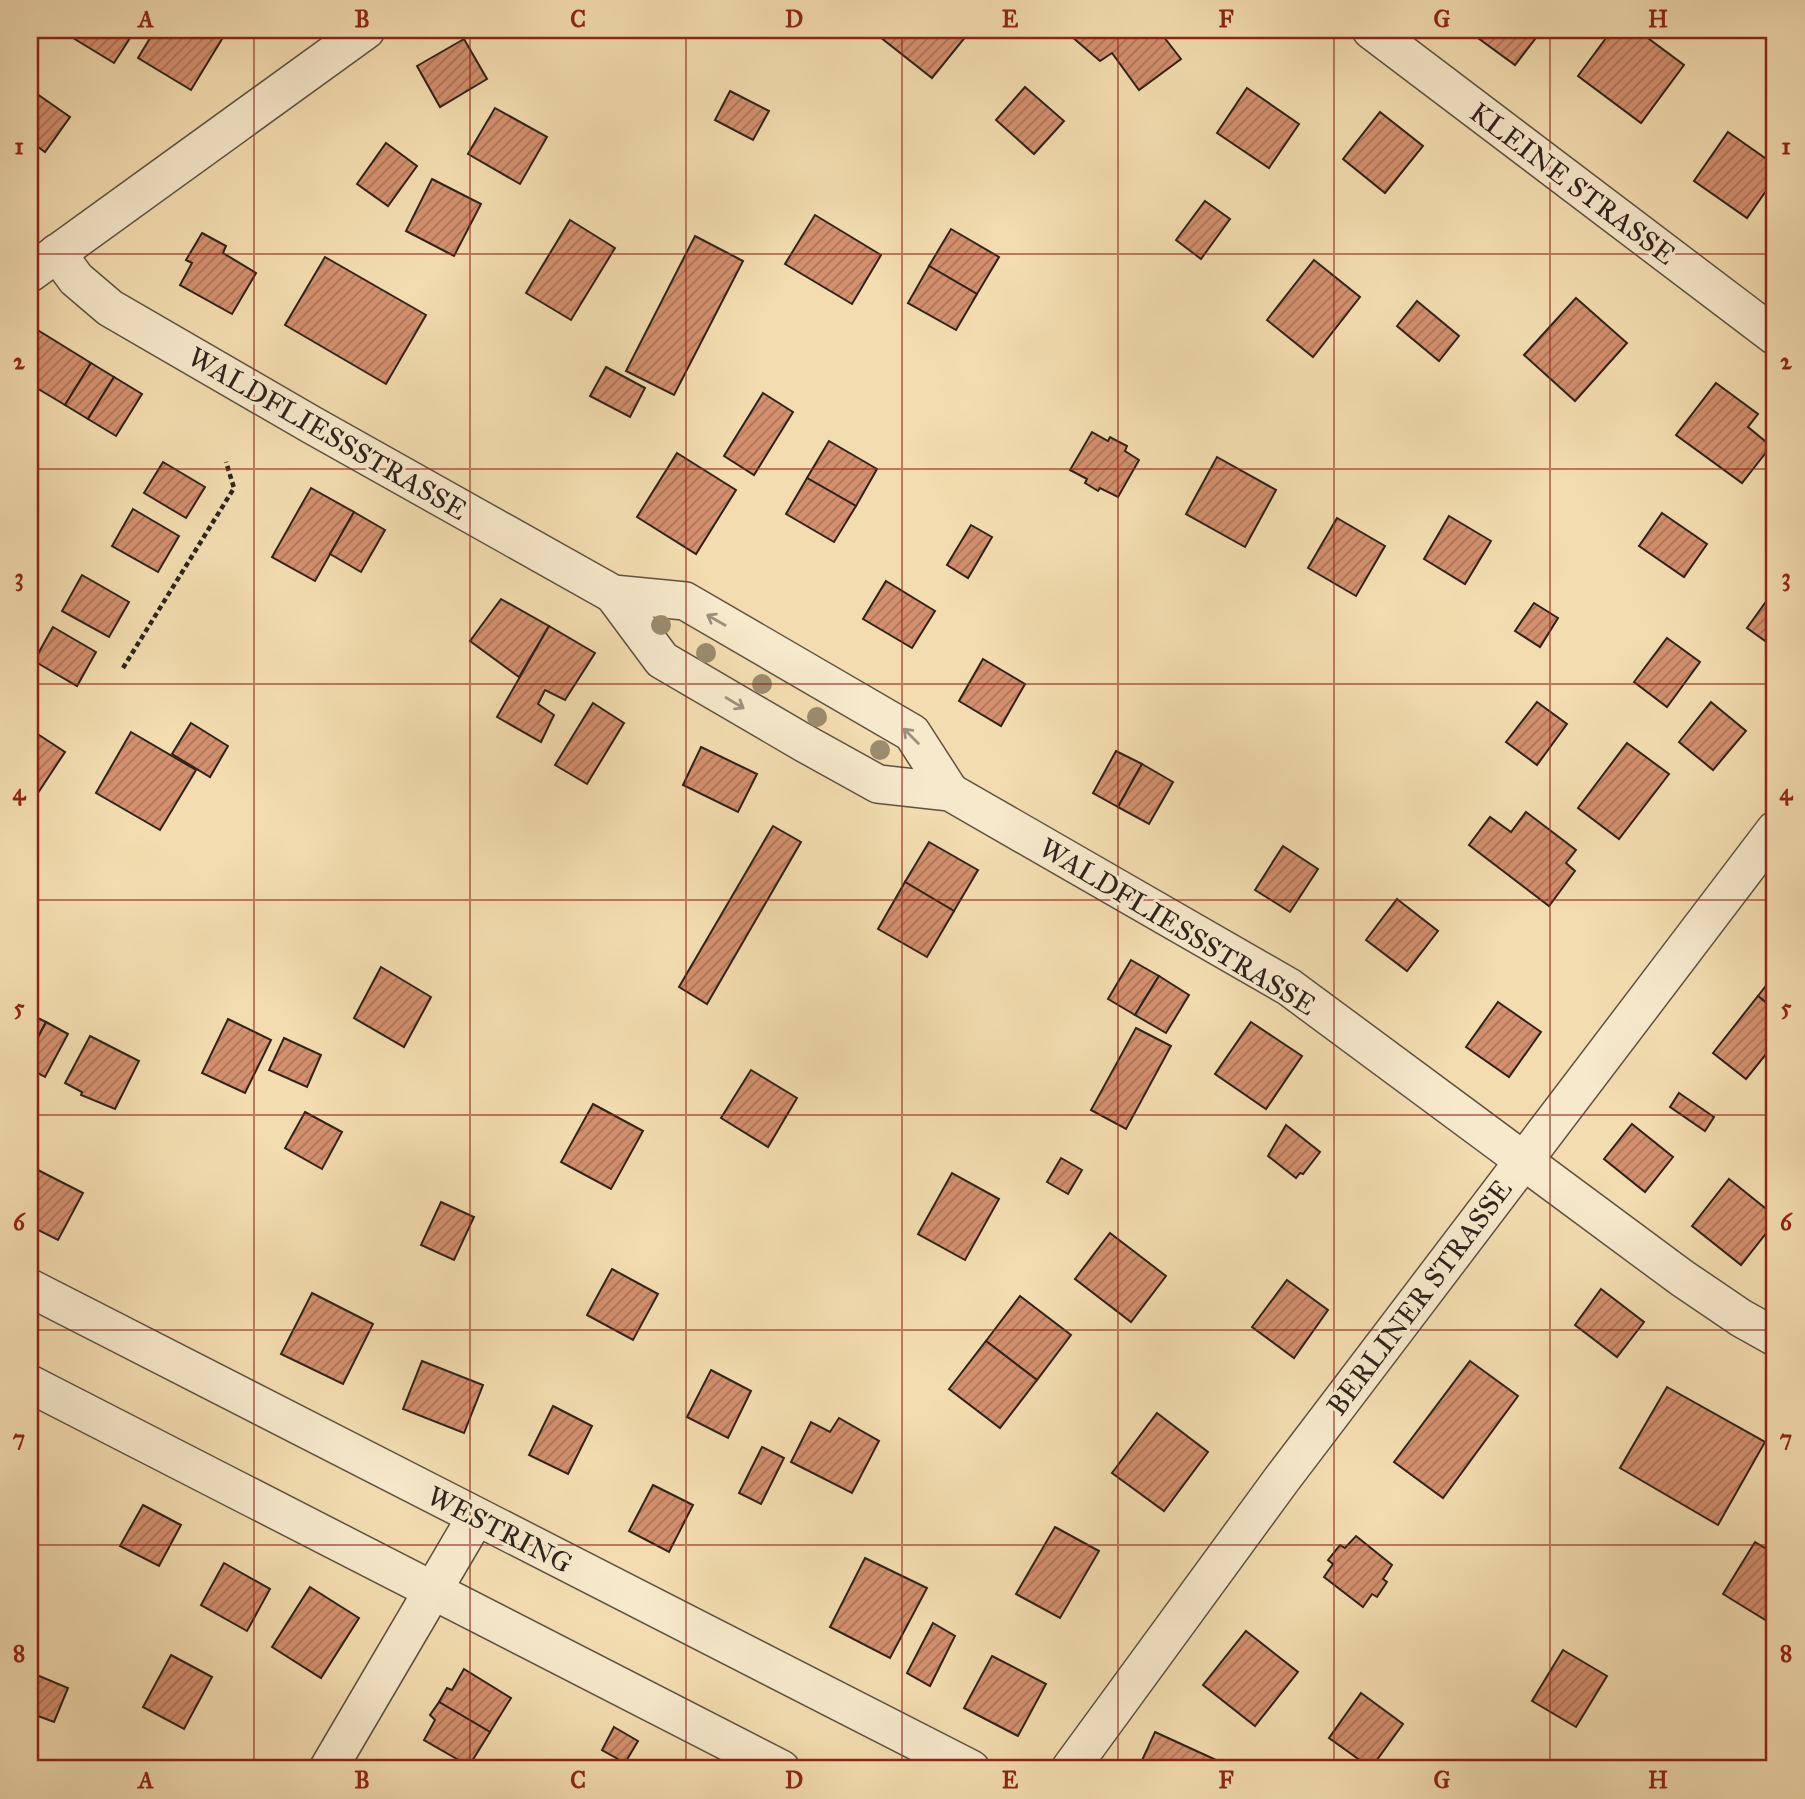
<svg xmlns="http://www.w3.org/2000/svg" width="1805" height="1799" viewBox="0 0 1805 1799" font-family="'IM FELL Great Primer',serif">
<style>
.building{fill:url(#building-hatch);stroke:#2e231b;stroke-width:2}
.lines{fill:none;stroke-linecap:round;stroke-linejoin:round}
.minor-casing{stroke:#5f5240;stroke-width:40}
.path{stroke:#2e231b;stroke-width:4.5;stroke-dasharray:5 3.5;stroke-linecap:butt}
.minor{stroke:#f7e9cc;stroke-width:37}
.tree{fill:#9b8c6d}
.oneway{stroke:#9d907c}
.grid{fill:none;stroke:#8f2418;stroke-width:2;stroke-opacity:0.55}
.labels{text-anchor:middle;stroke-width:6;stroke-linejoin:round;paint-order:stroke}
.street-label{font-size:28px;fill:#2e231b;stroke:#f7e9cc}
.neatline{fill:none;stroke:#8f2418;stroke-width:2.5}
.grid-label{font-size:23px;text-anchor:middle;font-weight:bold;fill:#8f2418}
</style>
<defs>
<pattern id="building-hatch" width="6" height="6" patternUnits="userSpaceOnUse" patternTransform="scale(1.75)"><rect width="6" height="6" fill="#d4906e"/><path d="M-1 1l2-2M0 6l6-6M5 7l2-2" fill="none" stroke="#ac755a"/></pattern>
</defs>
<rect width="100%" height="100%" fill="#f3ddb0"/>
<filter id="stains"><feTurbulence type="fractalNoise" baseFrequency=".00286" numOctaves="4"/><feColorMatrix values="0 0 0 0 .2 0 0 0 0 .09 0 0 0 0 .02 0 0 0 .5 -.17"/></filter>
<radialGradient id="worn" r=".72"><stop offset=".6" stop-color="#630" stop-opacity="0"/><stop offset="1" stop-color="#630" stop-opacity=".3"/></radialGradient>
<!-- building -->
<g class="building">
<path d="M60,30H116L130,38L114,63Z"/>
<path d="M155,30H219L225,34L191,90L138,58Z"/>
<path d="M885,30H971L932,78L880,37Z"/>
<path d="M1064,30H1154L1160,32L1181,59L1139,90L1112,53L1100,61Z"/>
<path d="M1467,30H1542L1515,65Z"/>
<path d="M1612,30H1637L1684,65L1641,123L1578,76Z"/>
<path d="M464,39L487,79L440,107L417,66Z"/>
<path d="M1025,87L1064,121L1034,154L996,120Z"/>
<path d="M1247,88L1299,124L1269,168L1217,133Z"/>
<path d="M30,89L70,117L45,152L30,141Z"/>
<path d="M730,91L769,111L753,140L715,120Z"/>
<path d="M495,108L547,137L520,184L468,154Z"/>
<path d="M1380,112L1423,146L1385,193L1343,159Z"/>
<path d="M1728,132L1775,165V178L1747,218L1694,181Z"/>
<path d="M386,143L417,166L388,206L357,184Z"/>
<path d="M432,179L481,204L454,256L406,231Z"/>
<path d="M1205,201L1230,219L1201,259L1176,240Z"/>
<path d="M815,215L881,255L852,304L785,264Z"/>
<path d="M570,220L615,248L571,320L526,293Z"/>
<path d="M951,229L999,257L977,294L929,266Z"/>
<path d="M202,233L226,246L223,253L256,273L232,314L180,285L192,263L186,260Z"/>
<path d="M695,236L743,261L674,395L626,371Z"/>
<path d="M325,257L426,315L386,384L285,325Z"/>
<path d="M1314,260L1360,297L1313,357L1267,320Z"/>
<path d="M929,266L977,294L956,330L908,303Z"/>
<path d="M1576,298L1627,343L1575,401L1524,355Z"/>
<path d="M1417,301L1459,336L1439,361L1397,326Z"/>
<path d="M36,329L91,363L65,405L30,384V340Z"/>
<path d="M91,363L114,377L88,419L65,405Z"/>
<path d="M606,367L645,388L630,417L590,396Z"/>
<path d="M114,377L142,394L116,436L88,419Z"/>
<path d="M1716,383L1758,414L1748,427L1771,446L1742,483L1676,435Z"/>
<path d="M763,393L793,412L754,475L724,456Z"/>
<path d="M1092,432L1108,441L1110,437L1127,446L1125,451L1139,460L1118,497L1100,488L1098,491L1085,483L1087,479L1070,470Z"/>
<path d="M829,441L877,469L856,506L807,478Z"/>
<path d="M677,453L736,490L696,554L637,517Z"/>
<path d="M1217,457L1276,490L1245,547L1186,514Z"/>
<path d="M163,462L205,487L186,518L144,493Z"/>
<path d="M807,478L856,506L834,542L786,514Z"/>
<path d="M311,488L354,512L315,581L272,557Z"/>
<path d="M133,509L179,536L158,572L112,546Z"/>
<path d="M354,512L385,530L361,572L330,554Z"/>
<path d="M1662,513L1707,544L1684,577L1639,546Z"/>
<path d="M1449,516L1491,541L1465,584L1424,559Z"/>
<path d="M1337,518L1385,546L1356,596L1308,568Z"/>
<path d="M971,525L992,537L968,578L947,565Z"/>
<path d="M82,575L129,602L109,637L62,611Z"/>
<path d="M886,581L935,611L912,648L863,619Z"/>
<path d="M1775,589V648L1747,628Z"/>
<path d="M501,599L549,626L519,677L470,641Z"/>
<path d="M1534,603L1558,618L1540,647L1515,631Z"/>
<path d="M549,626L595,653L565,700L545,690L538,704L554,715L541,742L497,717Z"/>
<path d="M53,627L96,652L77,686L34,661Z"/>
<path d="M1667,638L1700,662L1667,707L1634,682Z"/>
<path d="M983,659L1025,684L1001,726L959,701Z"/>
<path d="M1537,702L1567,724L1537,765L1506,742Z"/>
<path d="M1711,702L1746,731L1713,770L1679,742Z"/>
<path d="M593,703L624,723L587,784L555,765Z"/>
<path d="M191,723L228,746L210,777L172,754Z"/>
<path d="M30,729L65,752L30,805Z"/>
<path d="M131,732L196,770L160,830L96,793Z"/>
<path d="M1627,743L1669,774L1619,839L1578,808Z"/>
<path d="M701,747L757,774L738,812L683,785Z"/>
<path d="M1116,751L1142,764L1118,807L1093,793Z"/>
<path d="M1142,764L1173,782L1149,824L1118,807Z"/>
<path d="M1526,812L1576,850L1566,863L1575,871L1549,906L1469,845L1490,817L1511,832Z"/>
<path d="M773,826L801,842L707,1004L679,987Z"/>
<path d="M929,842L978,870L954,911L905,882Z"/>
<path d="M1283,846L1318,869L1290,912L1255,890Z"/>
<path d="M905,882L954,911L927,957L878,929Z"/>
<path d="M1397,899L1438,931L1407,971L1366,940Z"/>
<path d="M1131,960L1159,976L1135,1015L1108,999Z"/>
<path d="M381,967L431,997L404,1047L354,1018Z"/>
<path d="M1775,974V1010L1758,996Z"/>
<path d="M1159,976L1189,995L1166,1033L1135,1015Z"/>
<path d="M1758,996L1775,1010V1043L1746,1079L1713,1053Z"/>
<path d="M1498,1002L1541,1032L1509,1077L1466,1047Z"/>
<path d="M30,1014L46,1022L30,1053Z"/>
<path d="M228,1019L271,1040L245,1093L202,1073Z"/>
<path d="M46,1022L68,1034L45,1077L30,1069V1053Z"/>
<path d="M1251,1022L1302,1056L1266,1109L1215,1074Z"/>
<path d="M1136,1028L1171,1046L1126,1129L1091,1110Z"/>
<path d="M90,1036L139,1061L115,1109L81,1095L82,1092L65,1083Z"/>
<path d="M284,1038L321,1055L307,1087L269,1070Z"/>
<path d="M751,1070L797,1098L768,1147L721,1118Z"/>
<path d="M1679,1093L1714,1117L1705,1131L1670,1107Z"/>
<path d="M593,1104L643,1131L611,1189L561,1162Z"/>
<path d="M305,1112L342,1132L322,1169L285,1148Z"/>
<path d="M1632,1124L1673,1157L1645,1192L1604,1159Z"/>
<path d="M1286,1125L1320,1152L1303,1174L1300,1173L1296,1178L1268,1156Z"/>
<path d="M1061,1158L1082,1170L1068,1194L1047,1182Z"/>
<path d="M30,1166L83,1193L58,1240L30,1226Z"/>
<path d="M952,1173L999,1199L965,1260L918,1234Z"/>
<path d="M1729,1179L1775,1216V1222L1741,1265L1692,1226Z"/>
<path d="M441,1202L474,1217L454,1260L421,1245Z"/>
<path d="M1110,1233L1166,1276L1131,1322L1075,1279Z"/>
<path d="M612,1269L658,1294L633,1340L587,1315Z"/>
<path d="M1287,1280L1328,1310L1294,1358L1252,1327Z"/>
<path d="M1601,1289L1644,1322L1617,1357L1575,1325Z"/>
<path d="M312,1293L373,1324L343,1384L281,1354Z"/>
<path d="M1020,1296L1071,1335L1037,1380L986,1341Z"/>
<path d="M986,1341L1037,1380L1000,1428L949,1389Z"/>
<path d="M422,1361L483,1385L464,1433L403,1409Z"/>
<path d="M1470,1361L1518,1396L1443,1498L1394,1462Z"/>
<path d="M711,1370L751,1391L728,1438L687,1417Z"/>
<path d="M1667,1387L1765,1442L1718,1525L1620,1468Z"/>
<path d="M553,1406L592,1426L568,1474L529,1455Z"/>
<path d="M1157,1413L1208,1452L1164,1511L1112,1473Z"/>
<path d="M839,1418L879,1441L852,1493L791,1462L811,1422L830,1432Z"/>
<path d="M762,1447L784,1458L761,1504L739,1493Z"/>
<path d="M653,1485L693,1505L669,1552L629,1531Z"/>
<path d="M143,1505L181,1525L159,1566L120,1546Z"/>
<path d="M1055,1527L1099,1551L1060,1618L1016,1594Z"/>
<path d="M1356,1536L1392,1565L1383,1579L1387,1582L1377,1597L1372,1594L1363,1607L1324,1577L1333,1564L1328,1560L1340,1545L1345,1548Z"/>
<path d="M1755,1542L1775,1554V1626L1723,1594Z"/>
<path d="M865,1558L927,1588L890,1658L830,1627Z"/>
<path d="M224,1563L270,1589L247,1631L201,1605Z"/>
<path d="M310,1587L359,1618L321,1678L272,1647Z"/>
<path d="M933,1623L955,1636L930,1686L907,1673Z"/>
<path d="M1246,1631L1298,1672L1255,1726L1203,1685Z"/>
<path d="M1563,1650L1607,1676L1576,1727L1532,1701Z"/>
<path d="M171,1655L212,1677L184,1729L143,1707Z"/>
<path d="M992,1656L1046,1684L1018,1736L964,1708Z"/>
<path d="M464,1669L511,1698L490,1732L439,1702L447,1688L452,1690Z"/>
<path d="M32,1673L68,1688L54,1722L30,1713V1679Z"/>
<path d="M1361,1693L1403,1724L1371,1768L1329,1738Z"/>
<path d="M439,1702L490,1732L469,1766L424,1740L435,1720L430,1715Z"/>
<path d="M614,1727L638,1741L625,1763L602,1750Z"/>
<path d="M1155,1732L1225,1764L1223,1769H1138Z"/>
<path d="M1442,1763L1454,1769H1439Z"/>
</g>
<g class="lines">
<!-- minor casing -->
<g class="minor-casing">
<g id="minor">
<path d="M1371,30L1775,336"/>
<path d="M57,253L76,279L110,308L312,425L613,594L685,601L912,733L950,792"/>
<path d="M30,273L366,30"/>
<path d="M613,594L662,660L804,743L878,784L950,792L1289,987L1682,1278L1741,1318L1775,1337"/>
<path d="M30,1288L971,1769"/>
<path d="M30,1384L781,1769"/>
<path d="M328,1769L476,1517"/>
<path d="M1070,1769L1282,1479L1775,830"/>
</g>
</g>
<!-- path -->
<path class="path" d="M123,668L234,488L226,462"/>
<!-- minor -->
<use href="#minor" class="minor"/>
</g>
<!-- trees -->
<g class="tree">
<circle cx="661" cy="625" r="10"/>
<circle cx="706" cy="653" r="10"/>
<circle cx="762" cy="684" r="10"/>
<circle cx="817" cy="717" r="10"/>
<circle cx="880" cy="750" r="10"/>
</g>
<!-- one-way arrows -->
<defs><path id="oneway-shaft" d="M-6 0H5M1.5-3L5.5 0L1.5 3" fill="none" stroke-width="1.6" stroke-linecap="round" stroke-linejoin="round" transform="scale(1.75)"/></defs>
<g class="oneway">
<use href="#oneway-shaft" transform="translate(716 620) rotate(-150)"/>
<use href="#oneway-shaft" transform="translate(735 703) rotate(31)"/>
<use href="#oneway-shaft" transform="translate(911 736) rotate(-135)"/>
</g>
<!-- grid -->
<path class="grid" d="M254,30V1769M470,30V1769M686,30V1769M902,30V1769M1118,30V1769M1334,30V1769M1550,30V1769M30,254H1775M30,469H1775M30,684H1775M30,900H1775M30,1115H1775M30,1330H1775M30,1545H1775"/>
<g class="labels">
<!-- street labels -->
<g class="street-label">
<text transform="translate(1573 183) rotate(37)" y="10">KLEINE STRASSE</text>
<text transform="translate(328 433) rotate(30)" y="10">WALDFLIESSSTRASSE</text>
<text transform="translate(1178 926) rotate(31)" y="10">WALDFLIESSSTRASSE</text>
<text transform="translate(1419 1297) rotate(-53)" y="10">BERLINER STRASSE</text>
<text transform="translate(500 1529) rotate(27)" y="10">WESTRING</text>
</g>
</g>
<!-- margin -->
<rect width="1805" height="1799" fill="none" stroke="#f3ddb0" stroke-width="77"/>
<rect x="38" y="38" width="1728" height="1722" class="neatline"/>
<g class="grid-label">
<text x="146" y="27">A</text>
<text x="362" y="27">B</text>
<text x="578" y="27">C</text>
<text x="794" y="27">D</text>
<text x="1010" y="27">E</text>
<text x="1226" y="27">F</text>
<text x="1442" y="27">G</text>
<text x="1658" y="27">H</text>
<text x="19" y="154">1</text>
<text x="1786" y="154">1</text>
<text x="19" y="369">2</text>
<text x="1786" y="369">2</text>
<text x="19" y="585">3</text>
<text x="1786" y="585">3</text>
<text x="19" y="800">4</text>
<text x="1786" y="800">4</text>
<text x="19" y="1015">5</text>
<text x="1786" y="1015">5</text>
<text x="19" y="1230">6</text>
<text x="1786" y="1230">6</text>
<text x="19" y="1446">7</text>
<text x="1786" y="1446">7</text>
<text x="19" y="1661">8</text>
<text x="1786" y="1661">8</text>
<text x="146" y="1788">A</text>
<text x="362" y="1788">B</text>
<text x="578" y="1788">C</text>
<text x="794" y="1788">D</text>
<text x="1010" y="1788">E</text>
<text x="1226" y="1788">F</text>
<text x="1442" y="1788">G</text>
<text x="1658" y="1788">H</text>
</g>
<rect width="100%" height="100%" filter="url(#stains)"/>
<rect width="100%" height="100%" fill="url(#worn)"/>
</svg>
